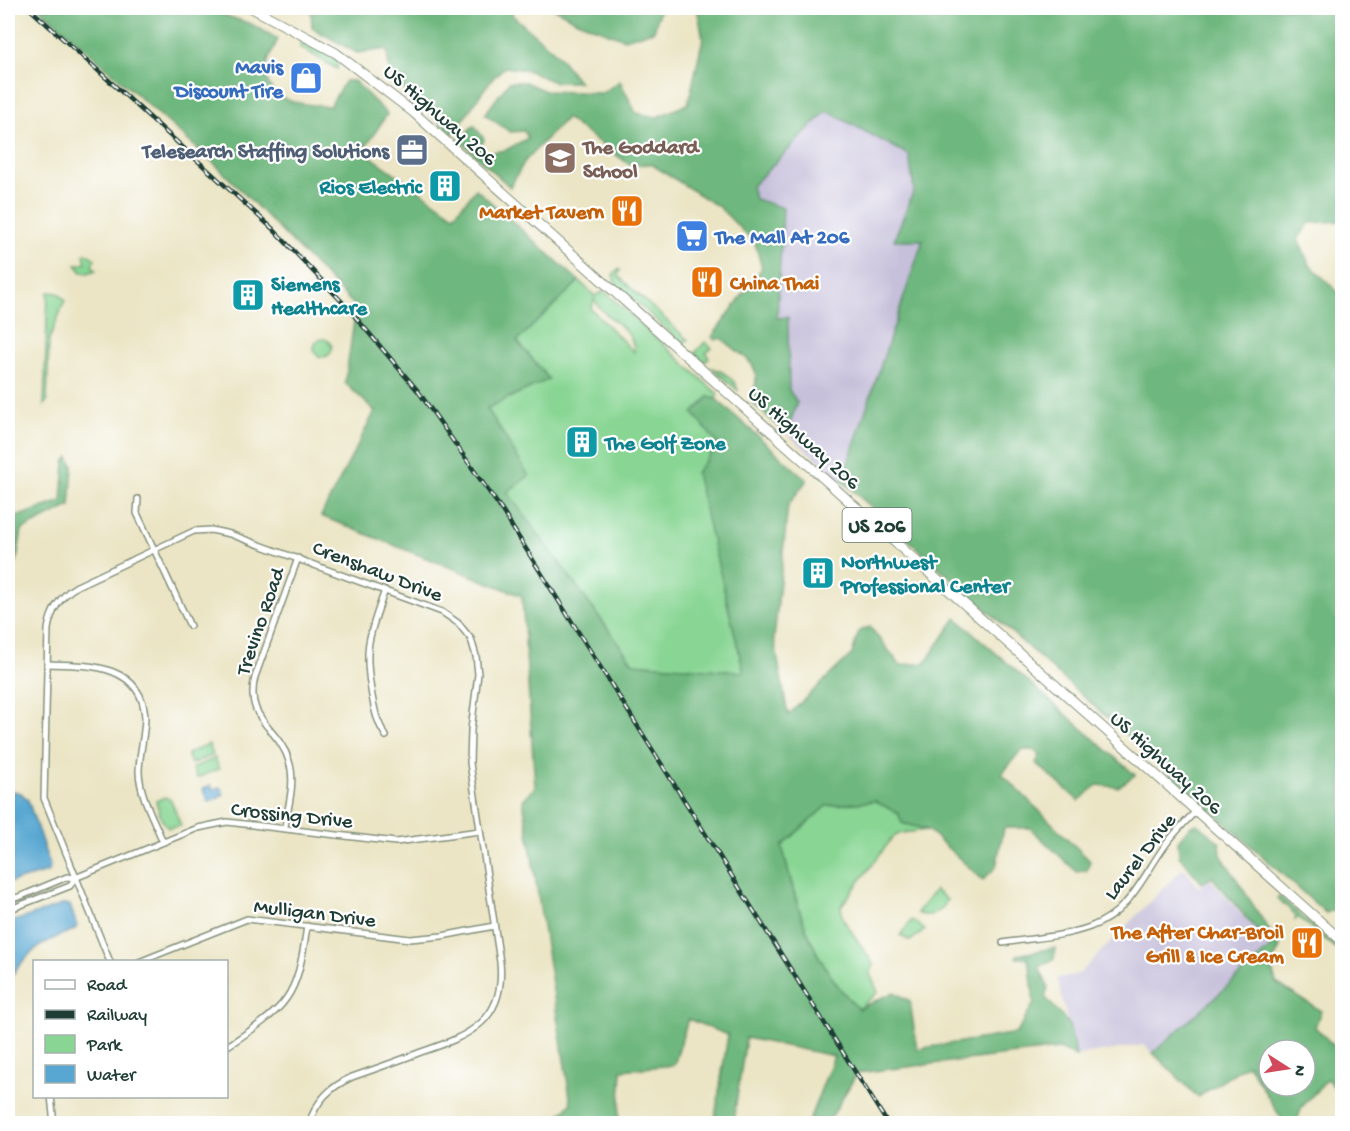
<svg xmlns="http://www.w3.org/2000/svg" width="1350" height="1131" viewBox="0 0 1350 1131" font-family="'Gochi Hand',sans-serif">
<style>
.industrial{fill:#c6c0da}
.green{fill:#89d694;stroke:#548a64;stroke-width:1.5;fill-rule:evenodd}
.forest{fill:#6eb77e;stroke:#467a59;stroke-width:1.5;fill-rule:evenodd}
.water{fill:#58a7d2;stroke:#3c7283;stroke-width:1.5}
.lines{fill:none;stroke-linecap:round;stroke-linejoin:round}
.minor-casing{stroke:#85917c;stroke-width:8}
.trunk-casing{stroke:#85917c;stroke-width:11}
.minor{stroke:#fff;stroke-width:5}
.trunk{stroke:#fff;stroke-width:9}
.rail-casing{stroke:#1f3d34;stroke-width:4.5}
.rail{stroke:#fff;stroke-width:2;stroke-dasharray:7;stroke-linecap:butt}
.labels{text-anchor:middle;stroke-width:4.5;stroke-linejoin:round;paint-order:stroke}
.shield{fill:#fff;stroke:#627771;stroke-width:1.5}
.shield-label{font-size:20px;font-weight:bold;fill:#1f3d34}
.shop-label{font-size:21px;font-weight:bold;fill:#366cbe;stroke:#fff;text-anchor:end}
.street-label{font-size:21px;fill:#1f3d34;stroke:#fff}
.education-label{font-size:21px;font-weight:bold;fill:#785e54;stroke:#fff;text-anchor:start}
.service-label{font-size:21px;font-weight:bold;fill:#4e5e75;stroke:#fff;text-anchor:end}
.culture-label{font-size:21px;font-weight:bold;fill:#0d838f;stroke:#fff;text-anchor:start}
.food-label{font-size:21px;font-weight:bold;fill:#c56008;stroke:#fff;text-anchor:end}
</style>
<rect width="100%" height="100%" fill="#fff"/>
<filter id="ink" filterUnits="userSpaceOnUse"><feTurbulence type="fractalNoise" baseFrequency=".0167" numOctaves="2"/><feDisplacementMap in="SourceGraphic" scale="12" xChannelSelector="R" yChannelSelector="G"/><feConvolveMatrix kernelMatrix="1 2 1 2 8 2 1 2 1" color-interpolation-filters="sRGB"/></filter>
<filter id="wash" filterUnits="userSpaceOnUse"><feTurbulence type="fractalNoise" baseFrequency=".008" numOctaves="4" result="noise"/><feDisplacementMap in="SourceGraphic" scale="24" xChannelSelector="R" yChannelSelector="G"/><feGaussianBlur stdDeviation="1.35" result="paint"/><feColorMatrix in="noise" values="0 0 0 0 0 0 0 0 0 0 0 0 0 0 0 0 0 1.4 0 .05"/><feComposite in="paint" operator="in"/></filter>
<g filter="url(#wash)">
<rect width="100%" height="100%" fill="#ebe5c5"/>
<!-- industrial -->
<g class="industrial">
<path d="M827,111L909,155L914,190L894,240L923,239L842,481L782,429L790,423L797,403L789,390L788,317L777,319L783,208L755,199L751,187Z"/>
<path d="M1183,868L1199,887L1210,879L1271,947L1153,1053L1144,1045L1076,1056L1057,978L1079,974Z"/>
</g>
<!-- green -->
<g class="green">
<path d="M301,40L338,61L337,69L300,47Z"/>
<path d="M86,253L95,259L92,265L96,270L88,273L82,272L76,265L86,263L84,255Z"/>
<path d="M618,269L620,270L618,276L688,340L684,342L680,341L615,283L613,275Z"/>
<path d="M579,281L595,296L604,291L718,394L716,399L708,397L694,413L718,443L724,590L744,672L633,663L507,492L487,408L549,379L517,341ZM594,299C602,319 635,326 634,352L591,309Z"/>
<path d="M48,292L58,293L65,300L49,340L47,401L44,405Z"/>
<circle cx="323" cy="348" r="9"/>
<path d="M705,342L712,348L706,353L709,358L705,362L695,353Z"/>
<path d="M712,368C722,370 737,381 738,391Z"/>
<path d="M209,744L213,755L191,764L187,754Z"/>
<path d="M215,758L219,769L197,778L192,768Z"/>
<path d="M165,797L171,800L181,826L168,828L161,819L156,801Z"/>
<path d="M875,801L898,813L902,823L928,830L901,833L893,837L841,906L843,919L874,965L870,974L878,992L858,1009C809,959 799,911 782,846L826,806Z"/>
<path d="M935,890L947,900C942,912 931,919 917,913Z"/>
<path d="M1279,896L1337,948V950L1298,917L1295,920L1296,915L1277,898Z"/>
<path d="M912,920L925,930L910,941L900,935Z"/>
</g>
<!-- forest -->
<g class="forest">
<path d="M39,8H203L251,24L278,39C274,48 266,61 266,71C266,103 305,105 330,106L345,81H354L387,114L363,151L454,215L476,189L579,281L517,341L549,379L487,408L529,476L507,492L633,663L744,672L696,473L718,444L693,413L709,397L716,399L807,480L788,505L774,639L788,715L852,654L859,631L870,627L900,665L925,663L956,618L1135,775L1118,787L1097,785L1079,801L1036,763L1040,755L1033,750H1021L1002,774L1090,861L1087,870L1077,872L1030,828H1004L996,867L983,880L928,830L902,823L898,813L875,801L826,806L782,846C798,911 810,960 858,1009L894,992L910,1001L917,1049L1017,1033L1034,1003L1030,966L1027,958H1016L1017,955L1055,948L1054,959L1039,967L1048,987L1045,997L1069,1024L1076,1056L1059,1049L857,1073L828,1123H808L834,1056L746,1038L733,1123H714L728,1035L688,1019L674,1065L622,1070L619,1118L582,1123H551L571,1104L523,800L535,787L522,596L321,516L375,411L345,383L356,307L216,165Z"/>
<path d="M311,8H513L512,15L557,54L579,82H554L527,70L505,67C485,82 469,114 453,134L402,88L406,79L394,77L389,70L387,49L357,53L312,28Z"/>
<path d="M553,8H660L654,31L624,39L577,21Z"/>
<path d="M697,8H1342V221L1309,223L1298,239L1309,264L1342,296V906L1326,913L842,481L923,240H894L914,190L909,155L827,111L751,187L755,199L783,208L777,318L788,317L789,390L797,402L790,424L782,429L751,402C765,363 749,362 721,338L715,340L712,337L762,268L755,243L719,207L651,164L630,165L566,118L525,161L510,187L459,140L474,125L484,139L480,149L486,153L506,150L528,138L524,131L510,132L485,114L509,82H525L545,91L602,93L620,81L636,113L657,117L688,104L703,38Z"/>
<path d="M69,457L73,466L70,506L22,530L16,564L8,569V512L19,516L62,501L65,462Z"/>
<path d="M1198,824L1220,843L1221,855L1280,947L1271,966L1276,983L1321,1011L1315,1027L1342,1054V1096L1327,1079L1302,1107L1296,1123H1284L1248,1064L1198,1097L1153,1053L1271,947L1212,877L1202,883L1179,856L1178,841L1191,825ZM1269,1050H1305V1086H1269Z"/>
</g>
<!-- water -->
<g class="water">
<path d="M211,785L213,790L221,787L224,795L208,802L203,789Z"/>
<path d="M8,790L21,793L28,800L50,866L48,872L8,883Z"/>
<path d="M65,904L70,905L77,926L74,930C41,942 27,952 8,981V923Z"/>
</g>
</g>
<g filter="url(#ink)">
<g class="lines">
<!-- minor casing -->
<g class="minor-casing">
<g id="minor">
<path d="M138,499L137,513L190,626"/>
<path d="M385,590C369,636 363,646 372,696C375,712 377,723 386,736"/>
<path d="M47,664C86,665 142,663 145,717C145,735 139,754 139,772C140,796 154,820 163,842"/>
<path d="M285,827C288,806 296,782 289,761C279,727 244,721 255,677L298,558"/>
<path d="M8,899L19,897L67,877L75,878L198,828L227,822L396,842L480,831"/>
<path d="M8,910L70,886L75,878"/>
<path d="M1003,943C1032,938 1063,937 1090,927C1129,913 1142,878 1164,847C1173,834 1184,823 1195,812"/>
<path d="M110,962L44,798L48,629C51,610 60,596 77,586L194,531L211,530L230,534L442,612L458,623L471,639L476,656L478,674L471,730L470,763L500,962C506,1021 469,1036 421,1052C398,1061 375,1069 352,1077C330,1087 316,1101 309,1124"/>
<path d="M139,962L247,919L410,939L442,936L494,926"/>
<path d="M226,1047C288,1006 297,1000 307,926"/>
<path d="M51,1096L54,1124"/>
</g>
</g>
<!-- trunk casing -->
<g class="trunk-casing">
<path id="trunk" d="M252,8L336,53L413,112L1342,941"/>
</g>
<!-- minor -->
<use href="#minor" class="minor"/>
<!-- trunk -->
<use href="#trunk" class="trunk"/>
<!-- rail casing -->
<g class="rail-casing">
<path id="rail" d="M29,8L273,229L346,306L418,391L499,506L888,1124"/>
</g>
<!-- rail -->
<use href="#rail" class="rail"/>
</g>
</g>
<!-- icons -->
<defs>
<g id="shop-square" transform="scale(1.725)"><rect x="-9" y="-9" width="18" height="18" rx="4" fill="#3f7fe0" stroke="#fff"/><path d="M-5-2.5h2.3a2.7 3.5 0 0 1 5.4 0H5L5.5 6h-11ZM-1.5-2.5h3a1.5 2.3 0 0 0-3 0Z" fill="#fff"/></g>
<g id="office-square" transform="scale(1.725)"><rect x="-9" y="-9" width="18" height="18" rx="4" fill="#5c6f8a" stroke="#fff"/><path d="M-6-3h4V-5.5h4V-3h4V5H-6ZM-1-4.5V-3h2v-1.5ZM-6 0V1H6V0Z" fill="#fff"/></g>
<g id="school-square" transform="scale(1.725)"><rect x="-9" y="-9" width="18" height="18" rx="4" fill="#8d6e63" stroke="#fff"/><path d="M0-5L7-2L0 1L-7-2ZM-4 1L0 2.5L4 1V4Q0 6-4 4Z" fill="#fff"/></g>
<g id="building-square" transform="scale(1.725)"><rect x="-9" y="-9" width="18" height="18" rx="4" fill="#0f9aa8" stroke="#fff"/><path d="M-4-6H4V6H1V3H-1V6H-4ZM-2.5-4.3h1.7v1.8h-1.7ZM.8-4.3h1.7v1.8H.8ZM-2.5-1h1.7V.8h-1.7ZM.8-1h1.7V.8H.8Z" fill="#fff"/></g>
<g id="restaurant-square" transform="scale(1.725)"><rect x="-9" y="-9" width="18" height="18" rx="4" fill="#e8710a" stroke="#fff"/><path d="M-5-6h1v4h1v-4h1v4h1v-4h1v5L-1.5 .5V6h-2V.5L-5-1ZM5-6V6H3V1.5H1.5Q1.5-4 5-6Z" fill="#fff"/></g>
<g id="supermarket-square" transform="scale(1.725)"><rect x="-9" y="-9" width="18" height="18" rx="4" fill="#3f7fe0" stroke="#fff"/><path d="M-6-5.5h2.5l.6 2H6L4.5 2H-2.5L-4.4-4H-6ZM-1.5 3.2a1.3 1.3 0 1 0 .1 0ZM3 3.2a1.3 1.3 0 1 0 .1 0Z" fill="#fff"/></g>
</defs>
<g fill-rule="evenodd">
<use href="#shop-square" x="306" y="78"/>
<use href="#office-square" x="412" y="150"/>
<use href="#school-square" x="560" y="158"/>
<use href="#building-square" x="445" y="186"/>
<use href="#restaurant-square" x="627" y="211"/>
<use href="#supermarket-square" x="692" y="236"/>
<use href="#restaurant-square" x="707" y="282"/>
<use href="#building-square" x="248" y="295"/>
<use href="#building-square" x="582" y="442"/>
<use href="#building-square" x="818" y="573"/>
<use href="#restaurant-square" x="1307" y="943"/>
</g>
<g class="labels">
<!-- shield labels -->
<rect class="shield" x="842.5" y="508" width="69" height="34" rx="4.5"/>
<g class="shield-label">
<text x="877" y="532">US 206</text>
</g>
<!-- shop labels -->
<g class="shop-label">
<text x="283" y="73">Mavis<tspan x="283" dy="24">Discount Tire</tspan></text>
<text x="715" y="243" text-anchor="start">The Mall At 206</text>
</g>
<!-- street labels -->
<g class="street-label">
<text transform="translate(441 114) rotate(41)" y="7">US Highway 206</text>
<text transform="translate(805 437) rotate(42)" y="7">US Highway 206</text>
<text transform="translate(378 570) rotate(21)" y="7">Crenshaw Drive</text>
<text transform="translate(259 621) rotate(-71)" y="7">Trevino Road</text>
<text transform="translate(1167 762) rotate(42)" y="7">US Highway 206</text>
<text transform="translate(292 814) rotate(6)" y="7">Crossing Drive</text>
<text transform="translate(1139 856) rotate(-52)" y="7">Laurel Drive</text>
<text transform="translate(315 912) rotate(7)" y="7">Mulligan Drive</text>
</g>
<!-- education labels -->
<g class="education-label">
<text x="583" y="153">The Goddard<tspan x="583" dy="24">School</tspan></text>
</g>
<!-- service labels -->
<g class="service-label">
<text x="389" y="157">Telesearch Staffing Solutions</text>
</g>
<!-- culture labels -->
<g class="culture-label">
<text x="422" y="193" text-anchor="end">Rios Electric</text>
<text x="271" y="290">Siemens<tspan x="271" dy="24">Healthcare</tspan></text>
<text x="605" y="449">The Golf Zone</text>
<text x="841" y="568">Northwest<tspan x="841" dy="24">Professional Center</tspan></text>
</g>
<!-- food labels -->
<g class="food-label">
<text x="604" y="218">Market Tavern</text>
<text x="730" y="289" text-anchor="start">China Thai</text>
<text x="1284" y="938">The After Char-Broil<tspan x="1284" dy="24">Grill &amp; Ice Cream</tspan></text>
</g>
</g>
<!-- margin -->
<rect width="1350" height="1131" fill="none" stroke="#fff" stroke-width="30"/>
<!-- legend -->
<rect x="33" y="960" width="195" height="138" fill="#ffffff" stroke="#a5b1ae" stroke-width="1.5"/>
<rect x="45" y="980" width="30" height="9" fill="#ffffff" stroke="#a5b1ae" stroke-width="1.5"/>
<text x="87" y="990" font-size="18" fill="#1f3d34">Road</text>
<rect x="45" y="1010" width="30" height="9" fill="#1f3d34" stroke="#a5b1ae" stroke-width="1.5"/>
<text x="87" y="1020" font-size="18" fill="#1f3d34">Railway</text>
<rect x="45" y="1035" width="30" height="18" fill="#89d694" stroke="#a5b1ae" stroke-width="1.5"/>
<text x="87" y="1050" font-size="18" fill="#1f3d34">Park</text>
<rect x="45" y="1065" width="30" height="18" fill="#58a7d2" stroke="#a5b1ae" stroke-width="1.5"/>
<text x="87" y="1080" font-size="18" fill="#1f3d34">Water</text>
<!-- north arrow -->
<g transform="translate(1287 1068) rotate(102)"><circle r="28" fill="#ffffff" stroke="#a5b1ae" stroke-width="1.5"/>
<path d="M0-4.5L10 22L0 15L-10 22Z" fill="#d1495b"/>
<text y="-9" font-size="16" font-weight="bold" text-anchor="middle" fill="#1f3d34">N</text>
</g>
</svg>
